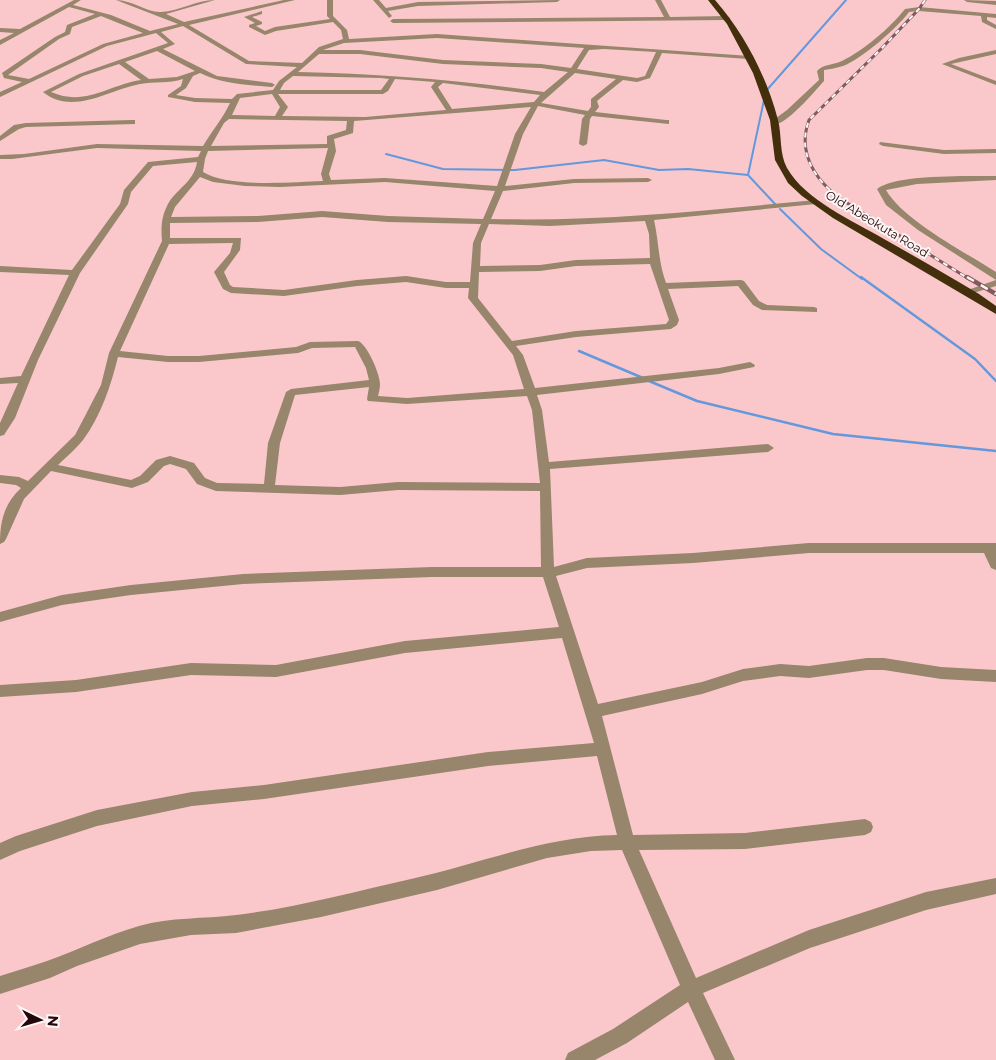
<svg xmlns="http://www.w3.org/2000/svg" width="996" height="1060" viewBox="0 0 996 1060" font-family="Montserrat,sans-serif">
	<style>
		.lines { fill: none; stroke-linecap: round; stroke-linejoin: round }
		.stream-far1 { stroke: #6398dd; stroke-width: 2 }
		.stream { stroke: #6398dd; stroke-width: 2.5 }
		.minor { fill: #97856c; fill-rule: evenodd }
		.highway { fill: #442f0d; fill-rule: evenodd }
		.rail-far1-casing { stroke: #815b5e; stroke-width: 3 }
		.rail-casing { stroke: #815b5e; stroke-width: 4.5 }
		.rail-far1 { stroke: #fef5f5; stroke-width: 2; stroke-dasharray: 5; stroke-linecap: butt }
		.rail { stroke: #fef5f5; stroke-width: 2.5; stroke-dasharray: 8; stroke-linecap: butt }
		.labels { text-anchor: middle; stroke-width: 4; stroke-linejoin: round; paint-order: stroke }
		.far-street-label { font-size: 12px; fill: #23070a; stroke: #fef5f5 }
	</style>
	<rect width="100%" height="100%" fill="#fac8ca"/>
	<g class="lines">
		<path class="stream-far1" d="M766,91l80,-91
			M764,100l-16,75 27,29
			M386,154l57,15 72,1 89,-10 55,10 29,-1 60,6
			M780,209l41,40 41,30"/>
		<path class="stream" d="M861,277l114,82 21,22
			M579,351l64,27
			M649,381l48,20 136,33 163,17"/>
		<path class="minor" d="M74,0h7l-8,5 38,10 39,16 28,-7 -62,-24c16,0 32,13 45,12 19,-1 35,-12 54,-12l-49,14 18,8 100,-22h11l-106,25 60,36 53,2 17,-16 24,-8 -2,-9 -8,-8 -57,9 -11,4 -16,-8v-2l6,-2 -11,-6 18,-6v3l-10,3 10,5v2l-6,2 9,5 10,-4 55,-8 -3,-3v-16h6v16l14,14 2,9 88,-5 313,22 1,1 -3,2 -86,-6 -12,25 -13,4 -14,-2 -26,21 2,6 -4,5 71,8h3v4l-77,-8 -2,3 -3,25 -4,2 -4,-2 3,-25 3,-4 -47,-9 -15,28 -18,52 69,-7 74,-1 4,2 -4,2 -74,1 -71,8 -12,28c109,3 217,-9 325,-19l4,2 -4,2 -162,16c5,22 4,41 12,63l75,-3 3,1 15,20 8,4 47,2 3,1v4l-55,-2 -9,-5 -15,-19 -70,3 11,31 -2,5 -6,4 -95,8 -60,9 7,9 12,33 184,-20 31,-6 5,3 -1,2 -35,7 -182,21 5,15 7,52 219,-18 6,4 -6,4 -218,17 4,98 33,-9 106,-5 116,-10h187v27l-5,-2 -7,-15h-175l-116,10 -106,5 -31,8 42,128 104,-22 41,-13 37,-5 29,2 58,-8h17l57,9 55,3v12l-55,-3 -57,-9h-17l-58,8 -29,-2 -37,5 -41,13 -100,22 31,119 112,-2 120,-14 6,3 2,5 -2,5 -6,3 -120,14 -106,1 57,128 113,-48 117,-38 70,-14v16l-70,16 -116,38 -107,45 32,67h-20l-27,-58 -61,41 -32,17h-30l3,-7 45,-24 67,-44 -58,-135 -31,1 -44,7 -110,32 -116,27 -85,16 -45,2 -51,9 -63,22 -27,12 -50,16v-18c16,-5 32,-10 47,-15 31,-11 60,-26 92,-35 32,-9 65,-7 97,-11 59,-7 117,-23 175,-36 69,-15 134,-43 206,-44l-20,-79 -109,10 -224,33 -72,7 -95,20 -77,25 -20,9v-17l16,-7 81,-26 95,-18 72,-7 224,-33 106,-9 -32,-105 -157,15 -129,24 -85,-2 -115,17 -76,5v-12l76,-5 115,-17 85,2 129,-24 154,-14 -16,-50h-111l-189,7 -112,11 -69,10 -62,17v-10l62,-17 69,-10 112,-11 189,-7h109l-1,-76 -142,-1 -58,5 -124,-4 -19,-7 -11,-15 -16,-5 -6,2 -16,16 -16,6 -81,-17 -27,28 -18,40 -2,3 -4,2c0,-23 4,-40 21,-56l-5,-3 -16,-2v-8l19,2 9,4 47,-46 9,-17 17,-33 8,-32 53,-112c-1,-12 -1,-23 5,-35 8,-17 27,-23 30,-44l-44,4 -22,26 -3,12 -48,69 -42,87 -23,58 -11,17 -4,1v-13l18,-40 -18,1v-6l21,-2 48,-101 -69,-3v-6l72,4 48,-66 4,-14 24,-28 50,-5 3,-6 -104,-3 -85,11h-12v-4l24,-1 73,-10 106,2c9,-15 20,-28 27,-43l-35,-1 -27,-5v-2l13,-9 2,-7c-14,5 -29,2 -43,5 -32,6 -67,32 -97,8l36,-18 89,-31 -12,-10 -49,13 -107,51v-5l22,-10 -18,-4 -2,-5 53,-36 10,-5 2,-7 28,-11 -26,-7 -69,38v-5l14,-7 -14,-1v-4l20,1zM101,16l42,17 -40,11 -74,35 -21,-4 51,-36 11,-5 2,-7zM183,26l63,38 51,3 -18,14 -6,9 -36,4 -5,5 -37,-1 -19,-3 10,-7 7,-12 7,-3c23,11 47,12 72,14l3,-2 -3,-2 -55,-7 -54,-27 12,-5 -14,-12zM437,38l147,10 -13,20 -30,-4 -98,-4 -83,-10h-37l21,-7zM604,49l52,3 -11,24 -8,2 -60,-9 12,-19zM157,51l38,20 -18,6 -28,2 -24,-17zM319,54h41l83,10 98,4 27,4 -24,20c-83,-12 -163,-18 -246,-20zM119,64l22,16c-33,5 -56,27 -90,12l32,-16zM575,73l41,6 -25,20v8l-3,4 -47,-8zM293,76l88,2 8,1 -8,11h-101l4,-7zM395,79l40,3 -4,5 15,23 -81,7 -83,-1 6,-9 -10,-13h105l5,-3zM443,83l97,12 -6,7 -82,7 -14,-22zM272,94l8,13 -5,9 -43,-1 8,-17zM531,107l-16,27 -18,52 -112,-8 -54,2 -2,-6 7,-23 -2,-12 19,-6 1,-12zM229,119l118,2 -1,9 -19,6v8l-116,2 13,-23zM328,148l-7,26 2,7c-31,1 -94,7 -120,-9l2,-13 3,-8zM200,177l13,5 32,4 35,1 105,-5 110,9 -12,28 -95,-3 -66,-5 -64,5 -87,1 4,-10zM322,217l66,5 93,2 -8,19 -3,39h-24l-40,-6 -49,4 -73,10 -51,-3 -3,-2 -6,-13 16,-22 1,-12h-71v-15l88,-1zM645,221l4,13 1,24 -74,2 -36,5 -60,1 1,-23 8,-19 61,2zM233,243l-3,10 -16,19 9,17 8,4 53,3 73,-10 49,-4 40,6h23l-1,10 45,57 11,34 -117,9 -29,-2c1,-4 2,-8 2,-12 0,-10 -13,-40 -22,-43l-48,1 -14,5 -97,9h-31l-48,-5 49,-107zM650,264l19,56 -3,4 -90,7 -64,10 -34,-43 1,-26 61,-1 36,-5zM355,347l11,21 3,12 -78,9 -5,3 -18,51 -4,41 -47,-1 -12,-5 -11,-15 -24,-7 -14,4 -16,16 -9,4 -73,-15c8,-8 18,-16 25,-25 18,-24 28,-55 35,-83l50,5h31l99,-9 14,-5zM369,387l-2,12 1,2 39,3 120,-8 5,14 8,73 -142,-1 -58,5 -65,-2 5,-42 15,-48z
			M373,0h6l7,8 32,-6 142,-2 -3,2 -139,4 -30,5 4,5 -3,2z
			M655,0h6l9,17 57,-1 3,2 -3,2 -334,3 -3,-2 3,-2 271,-2z
			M964,0l32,1v4l-29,-3z
			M919,7l77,7v4l-9,-1v3l9,5v4l-14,-7 -1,-6 -62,-5 -10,1c-12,16 -47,47 -66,54 -6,2 -13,3 -19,4v11c-10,11 -38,45 -52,44v-4l15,-11 32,-30 -2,-9c6,-7 17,-6 25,-10 22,-11 48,-33 63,-52z
			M996,50v4l-45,10 45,17v4l-54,-21 17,-6z
			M132,120h3v4l-109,3 -7,2 -19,12v-5l14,-11 12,-2z
			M880,142l64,8 52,-1v4l-52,1 -61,-8 -4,-2z
			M996,176v4l-79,4 -31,6c18,31 79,62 110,82v8l-78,-50 -32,-25 -9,-16c17,-15 94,-13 119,-13z
			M996,280v6l-29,9 -5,-3z"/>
		<path class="highway" d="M708,0h7c29,33 52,77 63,120 4,15 1,33 9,48 18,32 66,53 97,71 32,18 63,36 95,55l17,12v8l-163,-96 -31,-22 -14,-13 -13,-23 -5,-40 -17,-47 -26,-49z"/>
		<defs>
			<path id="rail-far1" d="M925,0l-6,9 -37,39 -73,72c-12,33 5,58 30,78l130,81"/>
			<path id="rail" d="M967,277l29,17"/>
		</defs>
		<use href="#rail-far1" class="rail-far1-casing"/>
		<use href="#rail" class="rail-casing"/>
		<use href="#rail-far1" class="rail-far1"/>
		<use href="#rail" class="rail"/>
	</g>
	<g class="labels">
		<g class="far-street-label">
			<text transform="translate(877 224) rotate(31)" y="4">Old Abeokuta Road</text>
		</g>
	</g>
	<g transform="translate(40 1020) rotate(95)" stroke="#fef5f5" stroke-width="4" paint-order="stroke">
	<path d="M0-4L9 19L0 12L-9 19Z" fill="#23070a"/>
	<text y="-8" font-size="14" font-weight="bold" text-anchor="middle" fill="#23070a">N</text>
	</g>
</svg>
